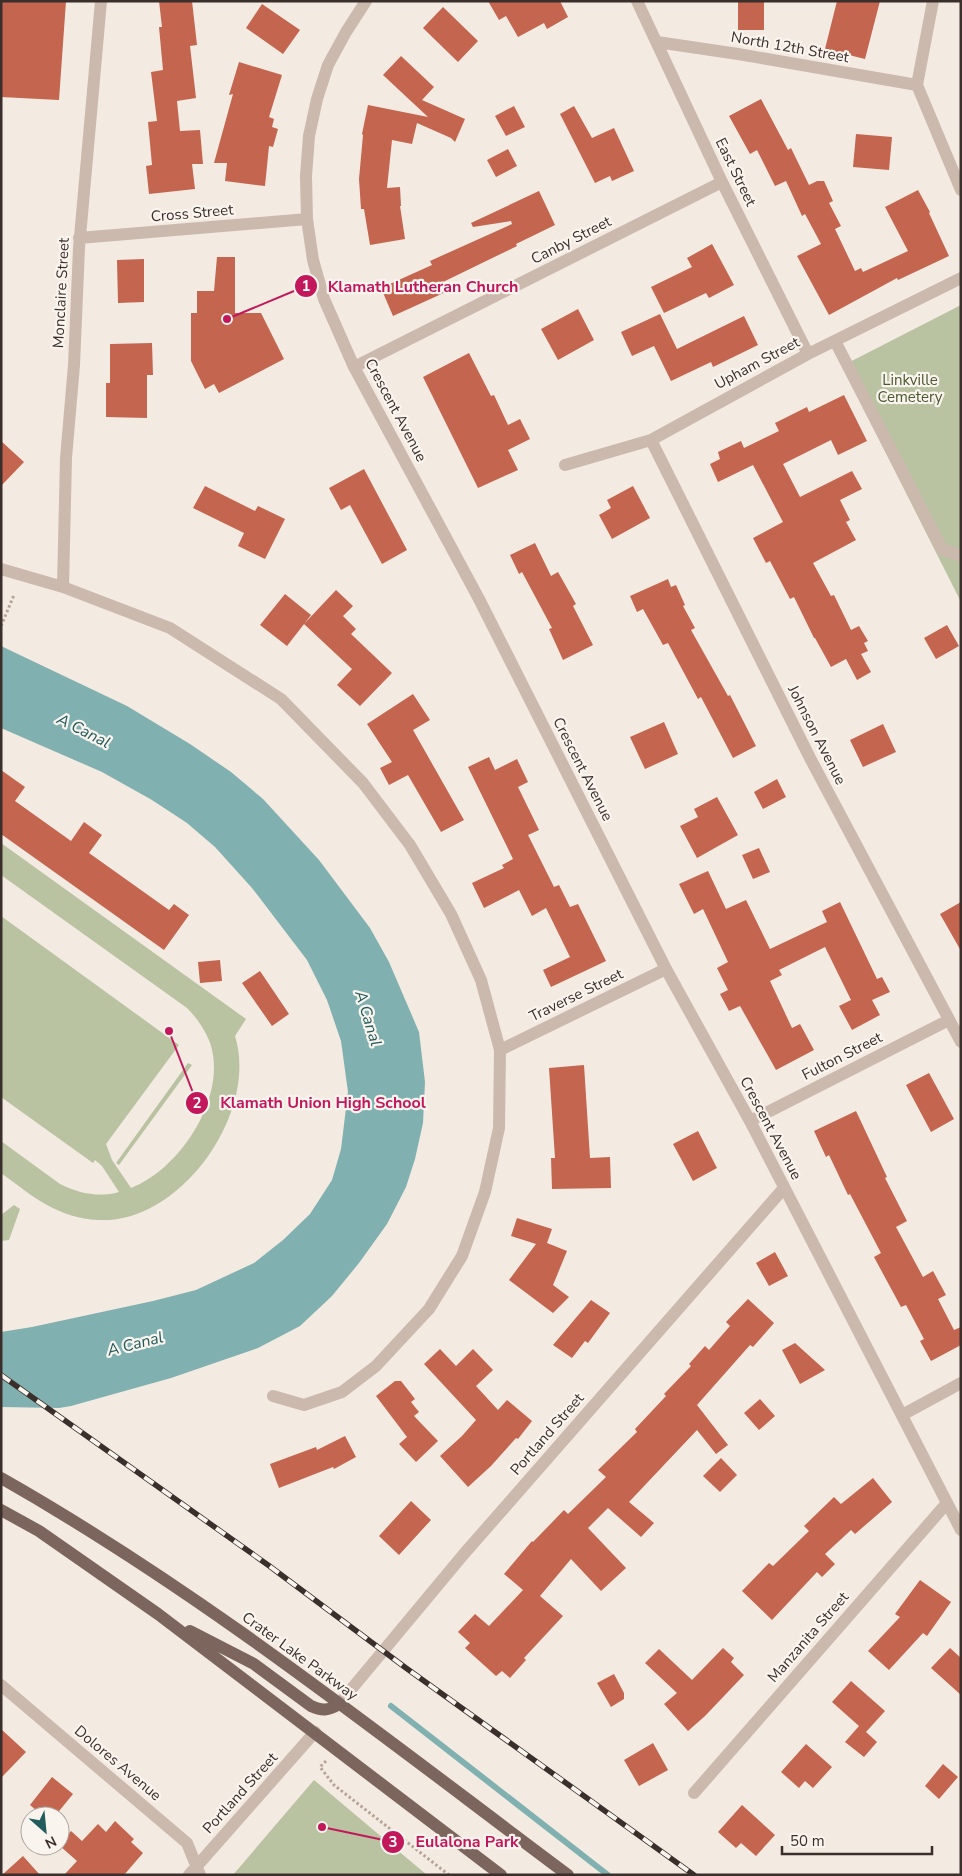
<svg xmlns="http://www.w3.org/2000/svg" width="962" height="1876" viewBox="0 0 962 1876" font-family="'Nunito Sans',sans-serif">
	<style>
		.green { fill: #b9c2a1 }
		.water { fill: #80b0af }
		.lines { fill: none; stroke-linecap: round; stroke-linejoin: round }
		.stream { stroke: #80b0af; stroke-width: 6 }
		.building { fill: #c3654f }
		.path { stroke: #b7a397; stroke-width: 3; stroke-dasharray: 2.5 2.5; stroke-linecap: butt }
		.minor { stroke: #ccb9ad; stroke-width: 12 }
		.major { stroke: #7b655d; stroke-width: 12 }
		.rail-casing { stroke: #3a2f2b; stroke-width: 5.5 }
		.rail { stroke: #faf4ee; stroke-width: 4; stroke-dasharray: 11; stroke-linecap: butt }
		.labels { text-anchor: middle; stroke-width: 4.5; stroke-linejoin: round; paint-order: stroke }
		.street-label { font-size: 15px; fill: #3a2f2b; stroke: #faf4ee }
		.park-label { font-size: 15px; fill: #4b582f; stroke: #faf4ee }
		.water-label { font-size: 16px; font-style: italic; fill: #215b5b; stroke: #faf4ee }
		.leader { fill: none; stroke: #c2185b; stroke-width: 2 }
		.callout-dot { fill: #c2185b; stroke: #faf4ee; stroke-width: 2 }
		.mark-label { font-size: 15px; text-anchor: middle; font-weight: bold; fill: #fff }
		.callout-label { font-size: 16px; text-anchor: middle; font-weight: bold; fill: #c2185b; stroke: #faf4ee; stroke-width: 4.5; stroke-linejoin: round; paint-order: stroke }
	</style>
	<rect width="100%" height="100%" fill="#f3eae1"/>
	<path class="green" d="M961,305v297l-119,-236z
		M1,843l245,176 -11,17c24,76 -54,188 -136,184 -42,-2 -65,-23 -98,-47v-32l59,43c17,9 40,14 59,8l-17,-26 -7,-6 -2,3 -92,-66v-181l178,129 -73,99 6,16 19,28c47,-18 90,-83 82,-133 -2,-17 -14,-35 -26,-47l-186,-133z
		M188,1063l4,2 -73,100 -3,-2z
		M14,1205l6,4 -11,31 -8,1v-26z
		M314,1780l113,95h-194z"/>
	<path class="water" d="M1,646l126,60 63,38 41,28 32,27 56,61 51,68 19,34 30,70 6,50 -2,41 -8,36 -9,28 -19,37 -28,39 -27,33 -32,30 -42,22 -87,30 -100,28 -12,2 -58,-1v-75l31,-5 121,-26 43,-11 58,-27 29,-23 27,-26 22,-34 9,-31 7,-57 -7,-51 -14,-41 -20,-40 -55,-72 -37,-41 -28,-24 -35,-23 -50,-28 -101,-44z"/>
	<g class="lines">
		<path class="stream" d="M391,1706l217,169"/>
	</g>
	<path class="building" d="M1,1h65l-7,99 -58,-3z
		M159,1h33l5,44 -7,1 6,52 -19,3 3,30 20,-1 3,34h-11l3,25 -46,5 -3,-28 6,-1 -4,-43 9,-1 -6,-49 12,-2 -4,-43h3z
		M488,1h72l8,16 -21,12 -3,-6 -26,14 -12,-21 -7,4z
		M738,1h26v29h-26z
		M837,1h43l-15,58 -40,-10z
		M262,4l38,26 -17,24 -37,-26z
		M443,7l35,34 -20,21 -35,-34z
		M401,56l33,31 -12,13 43,19 -10,23 -4,-4 -34,-15 -5,21 -20,-4 -5,48 13,-1 1,19h-1l5,33 -35,6 -6,-36h-3l-2,-30 4,-44 -1,-1 6,-29 60,12 -45,-42z
		M239,62l43,13 -13,42 5,2 -2,8 6,2 -5,18 -4,-1 -4,40 -40,-5 2,-18h-13l19,-69 -4,1z
		M761,99l27,51 3,-2 18,37 8,-4h7l9,20 -4,2 12,23 -6,3 20,42 6,-3 2,4 45,-21 -23,-44 33,-17 12,22 -1,1 20,43 -51,24 -1,-2 -68,37 -32,-59 24,-12 -16,-30 -3,2 -16,-35 -11,5 -18,-36 -7,4 -21,-38z
		M514,106l11,21 -19,9 -11,-20z
		M574,106l18,32 22,-10 20,43 -22,10 -2,-5 -15,7 -35,-69z
		M856,134l36,3 -3,33 -36,-3z
		M508,149l9,17 -21,11 -9,-17z
		M539,191l16,34 -39,19 1,2 -74,36 5,9 -55,25 -12,-28 51,-23 -2,-4 82,-37 -1,-3 -38,6 -2,-4z
		M712,244l22,41 -25,13 -3,-5 -42,20 -13,-26 41,-20 -5,-9z
		M217,257h18v56h26l23,46 -65,34 -5,-9 -9,5 -14,-28v-48h6v-22h17z
		M144,259v43l-26,1 -1,-43z
		M578,309l16,31 -36,20 -17,-31z
		M660,314l17,35 67,-33 14,29 -45,22 -2,-5 -40,19 -17,-35 -22,10 -11,-24z
		M152,343l1,32h-6v43l-41,-1v-34h4v-39z
		M469,353l22,43 3,-1 14,30 12,-6 10,20 -22,11 10,20 -40,18 -55,-111z
		M844,395l23,46 -29,14 -7,-15 -48,24 17,33 52,-26 10,18 -22,11 10,20 -4,2 10,18 -43,23 18,33 3,-1 17,35 8,-4 9,15 -4,2 4,8 -7,3 10,18 -14,8 -11,-21 -15,8 -16,-29h-1l-20,-41 -4,2 -20,-38 -4,2 -13,-25 30,-16 -30,-57 -35,17 -8,-18 10,-5 -2,-7 23,-11 3,7 35,-17 -4,-8 32,-16 2,5z
		M1,441l23,21 -23,24z
		M364,469l43,81 -25,14 -32,-59 -9,5 -12,-22z
		M205,486l50,25 3,-5 27,13 -20,40 -27,-13 6,-13 -51,-25z
		M633,486l17,32 -38,21 -13,-24 12,-7 -4,-8z
		M535,543l16,33 7,-4 18,32 -3,2 20,39 -30,15 -14,-31 3,-1 -30,-56 -3,2 -9,-19z
		M668,579l3,8 5,-2 9,20 -2,1 12,22 -4,2 37,66 2,-1 26,51 -23,12 -32,-61 -3,2 -30,-56 -5,2 -20,-36 -6,3 -7,-16z
		M336,590l17,16 -10,10 13,13 -5,5 41,39 -32,33 -23,-21 15,-16 -48,-45z
		M285,594l26,21 -24,31 -27,-21z
		M947,625l12,21 -23,13 -12,-21z
		M413,694l17,26 -17,10 51,90 -23,12 -33,-57 -19,10 -9,-17 12,-6 -25,-38z
		M664,722l14,32 -33,15 -15,-32z
		M883,724l13,28 -33,15 -13,-27z
		M489,757l6,13 22,-11 11,23 -10,5 21,43 -11,5 26,52 5,-2 11,22 8,-3 28,57 -55,26 -8,-17 27,-13 -24,-49 -14,8 -13,-26 -35,18 -12,-25 32,-15 -2,-3 11,-6 -45,-92z
		M1,770l24,17 -10,14 56,40 13,-19 18,13 -13,18 80,57 5,-6 15,11 -25,35 -163,-116z
		M777,779l9,18 -23,12 -9,-17z
		M717,797l21,38 -41,23 -17,-32 18,-9 -4,-8z
		M759,848l11,24 -17,7 -11,-24z
		M708,871l18,38 20,-9 24,49 57,-27 -5,-11 18,-9 37,77 5,-2 8,15 -18,8 8,15 -28,15 -13,-24 12,-6 -26,-53 -46,23 3,5 -12,6 22,47 8,-4 14,26 -38,20 -36,-64 -11,5 -9,-17 8,-4 -11,-22 11,-6 -25,-53 -9,5 -15,-30z
		M961,902v49l-21,-37z
		M220,960l2,21 -22,2 -2,-21z
		M260,971l29,43 -17,12 -30,-43z
		M584,1065l6,93 20,-1 1,31 -59,1 -1,-31h4l-6,-90z
		M929,1073l25,46 -23,13 -25,-47z
		M856,1111l31,66 -2,1 22,43 -11,6 27,50 10,-6 13,24 -8,4 16,31 7,-3v18l-30,16 -11,-20 4,-2 -18,-34 -5,2 -27,-50 7,-4 -31,-59 -2,1 -19,-40 -3,2 -12,-26z
		M698,1131l19,37 -24,13 -20,-37z
		M517,1218l35,11 -5,14 20,8 -14,34 16,12 -16,16 -44,-33 27,-36 -25,-8z
		M775,1252l13,24 -19,10 -13,-23z
		M748,1299l26,24 -21,24 -3,-2 -53,60 31,40 -12,9 -19,-24 -68,72 25,21 -13,14 -33,-29 -20,20 38,40 -25,23 -30,-32 -31,37 23,20 -39,42 2,2 -16,18 -8,-7 -6,5 -31,-28 5,-5 -12,-11 17,-18 14,12 34,-36 -19,-16 28,-33 1,1 31,-32 4,4 38,-37 -8,-7 39,-38 -2,-3 31,-33 -2,-2 27,-28 -2,-2 16,-18 4,4 21,-24 -4,-4z
		M591,1300l19,13 -22,30 -3,-2 -13,17 -19,-13z
		M795,1343l30,27 -25,14 -18,-34z
		M440,1349l16,17 17,-17 20,21 -17,16 22,24 9,-10 25,21 -14,18 -2,-1 -25,28 -23,21 -28,-31 22,-20 14,-16 -52,-56z
		M395,1381h6l14,18 -4,3 8,10 -5,4 24,25 -22,21 -17,-18 8,-7 -31,-41z
		M760,1399l15,17 -16,14 -15,-17z
		M345,1436l11,21 -22,12 -1,-2 -54,21 -9,-24 46,-17 1,3z
		M721,1458l16,17 -17,17 -17,-16z
		M873,1478l19,24 -37,32 -4,-4 -26,24 10,10 -13,13 -5,-5 -45,48 -30,-29 27,-28 4,3 36,-35 -5,-5 30,-29 7,7z
		M411,1501l20,19 -32,35 -20,-19z
		M920,1580l31,22 -24,34 -4,-3 -34,37 -21,-19 32,-34 -5,-3z
		M723,1648l11,10 -3,4 13,13 -39,41 -17,15 -24,-27 13,-11 -32,-30 14,-14 33,31z
		M950,1648l11,10v37l-30,-27z
		M614,1674l10,19v6l-13,8 -14,-24z
		M851,1681l34,30 -19,21 11,10 -13,15 -19,-15 14,-16 -27,-24z
		M1,1729l25,23 -25,26z
		M653,1743l15,27 -29,16 -15,-26z
		M806,1744l26,23 -19,21 -8,-7 -6,7 -18,-16z
		M943,1764l15,13 -19,22 -14,-13z
		M52,1777l21,17 -18,22h-12l-13,-11z
		M742,1805l33,30 -19,21 -15,-13 -5,5 -18,-16z
		M115,1821l19,18 -3,3 12,11 -19,22h-60l13,-14 -17,-15v-3l11,-12 11,10 16,-17 8,8z
		M23,1856l17,19h-38z"/>
	<g class="lines">
		<path class="path" d="M1,626l13,-31
			M326,1761l-6,6 14,18 115,90"/>
		<path class="minor" d="M366,1l-20,31 -18,33 -11,34 -8,37 -3,40 1,43 6,41 11,39 30,68 125,232 187,370 84,152 211,409
			M637,1l85,181 86,172
			M933,1l-16,84 44,105
			M657,42l81,12 179,31
			M79,238l228,-19
			M835,341l107,208 19,7
			M354,367l368,-185
			M651,440l159,318 151,284
			M565,465l86,-25 157,-86 153,-76
			M1,569l62,18 107,41 111,71 82,84 47,62 41,69 30,66 19,70 -1,78 -14,64 -23,64 -33,53 -53,57 -34,26 -38,13 -31,-9
			M63,587l3,-129 8,-93 5,-117 22,-247
			M500,1050l166,-81
			M750,1121l199,-101
			M902,1415l59,-32
			M1,1685l186,158 13,32
			M339,1704l124,-149 321,-367
			M694,1793l253,-290
			M189,1875l126,-143"/>
		<path class="major" d="M1,1478c201,114 382,259 567,397
			M1,1510l38,21 119,83 343,261
			M190,1631l64,33 57,42c11,5 17,5 28,-2"/>
		<defs>
			<path id="rail" d="M1,1375l267,190 138,103 288,207"/>
		</defs>
		<use href="#rail" class="rail-casing"/>
		<use href="#rail" class="rail"/>
	</g>
	<g class="labels">
		<g class="street-label">
			<text transform="translate(790 47) rotate(10)" y="5">North 12th Street</text>
			<text transform="translate(736 172) rotate(64)" y="5">East Street</text>
			<text transform="translate(192 213) rotate(-5)" y="5">Cross Street</text>
			<text transform="translate(571 240) rotate(-27)" y="5">Canby Street</text>
			<text transform="translate(61 293) rotate(-87)" y="5">Monclaire Street</text>
			<text transform="translate(757 363) rotate(-28)" y="5">Upham Street</text>
			<text transform="translate(396 410) rotate(62)" y="5">Crescent Avenue</text>
			<text transform="translate(817 735) rotate(63)" y="5">Johnson Avenue</text>
			<text transform="translate(583 769) rotate(63)" y="5">Crescent Avenue</text>
			<text transform="translate(576 995) rotate(-26)" y="5">Traverse Street</text>
			<text transform="translate(842 1056) rotate(-27)" y="5">Fulton Street</text>
			<text transform="translate(771 1128) rotate(62)" y="5">Crescent Avenue</text>
			<text transform="translate(547 1434) rotate(-49)" y="5">Portland Street</text>
			<text transform="translate(808 1637) rotate(-49)" y="5">Manzanita Street</text>
			<text transform="translate(300 1656) rotate(36)" y="5">Crater Lake Parkway</text>
			<text transform="translate(118 1763) rotate(40)" y="5">Dolores Avenue</text>
			<text transform="translate(240 1793) rotate(-48)" y="5">Portland Street</text>
		</g>
		<g class="park-label">
			<text x="910" y="385">Linkville<tspan x="910" dy="17">Cemetery</tspan></text>
		</g>
		<g class="water-label">
			<text transform="translate(84 730) rotate(27)" y="6">A Canal</text>
			<text transform="translate(369 1018) rotate(73)" y="6">A Canal</text>
			<text transform="translate(135 1343) rotate(-14)" y="6">A Canal</text>
		</g>
	</g>
	<path class="leader" d="M227 319L306 286M169 1031L197 1103M322 1827L393 1842"/>
	<g class="callout-dot">
		<circle cx="227" cy="319" r="5"/>
		<circle cx="169" cy="1031" r="5"/>
		<circle cx="322" cy="1827" r="5"/>
		<circle cx="306" cy="286" r="12"/>
		<circle cx="197" cy="1103" r="12"/>
		<circle cx="393" cy="1842" r="12"/>
	</g>
	<g class="mark-label">
		<text x="306" y="291">1</text>
		<text x="197" y="1108">2</text>
		<text x="393" y="1847">3</text>
	</g>
	<g class="callout-label">
		<text x="423" y="292">Klamath Lutheran Church</text>
		<text x="323" y="1108">Klamath Union High School</text>
		<text x="467" y="1847">Eulalona Park</text>
	</g>
	<rect width="962" height="1876" fill="none" stroke="#3a2f2b" stroke-width="5"/>
	<g transform="translate(45 1831) rotate(153)"><circle r="24" fill="#faf4ee" stroke="#ada5a0"/>
	<path d="M0-4L9 19L0 12L-9 19Z" fill="#215b5b"/>
	<text y="-8" font-size="14" font-weight="bold" text-anchor="middle" fill="#3a2f2b">N</text>
	</g>
	<path d="M782 1846v8h150v-8" fill="none" stroke="#3a2f2b" stroke-width="2.5"/>
	<text x="790" y="1846" font-size="15" fill="#3a2f2b" stroke="#faf4ee" stroke-width="4" paint-order="stroke">50 m</text>
</svg>
